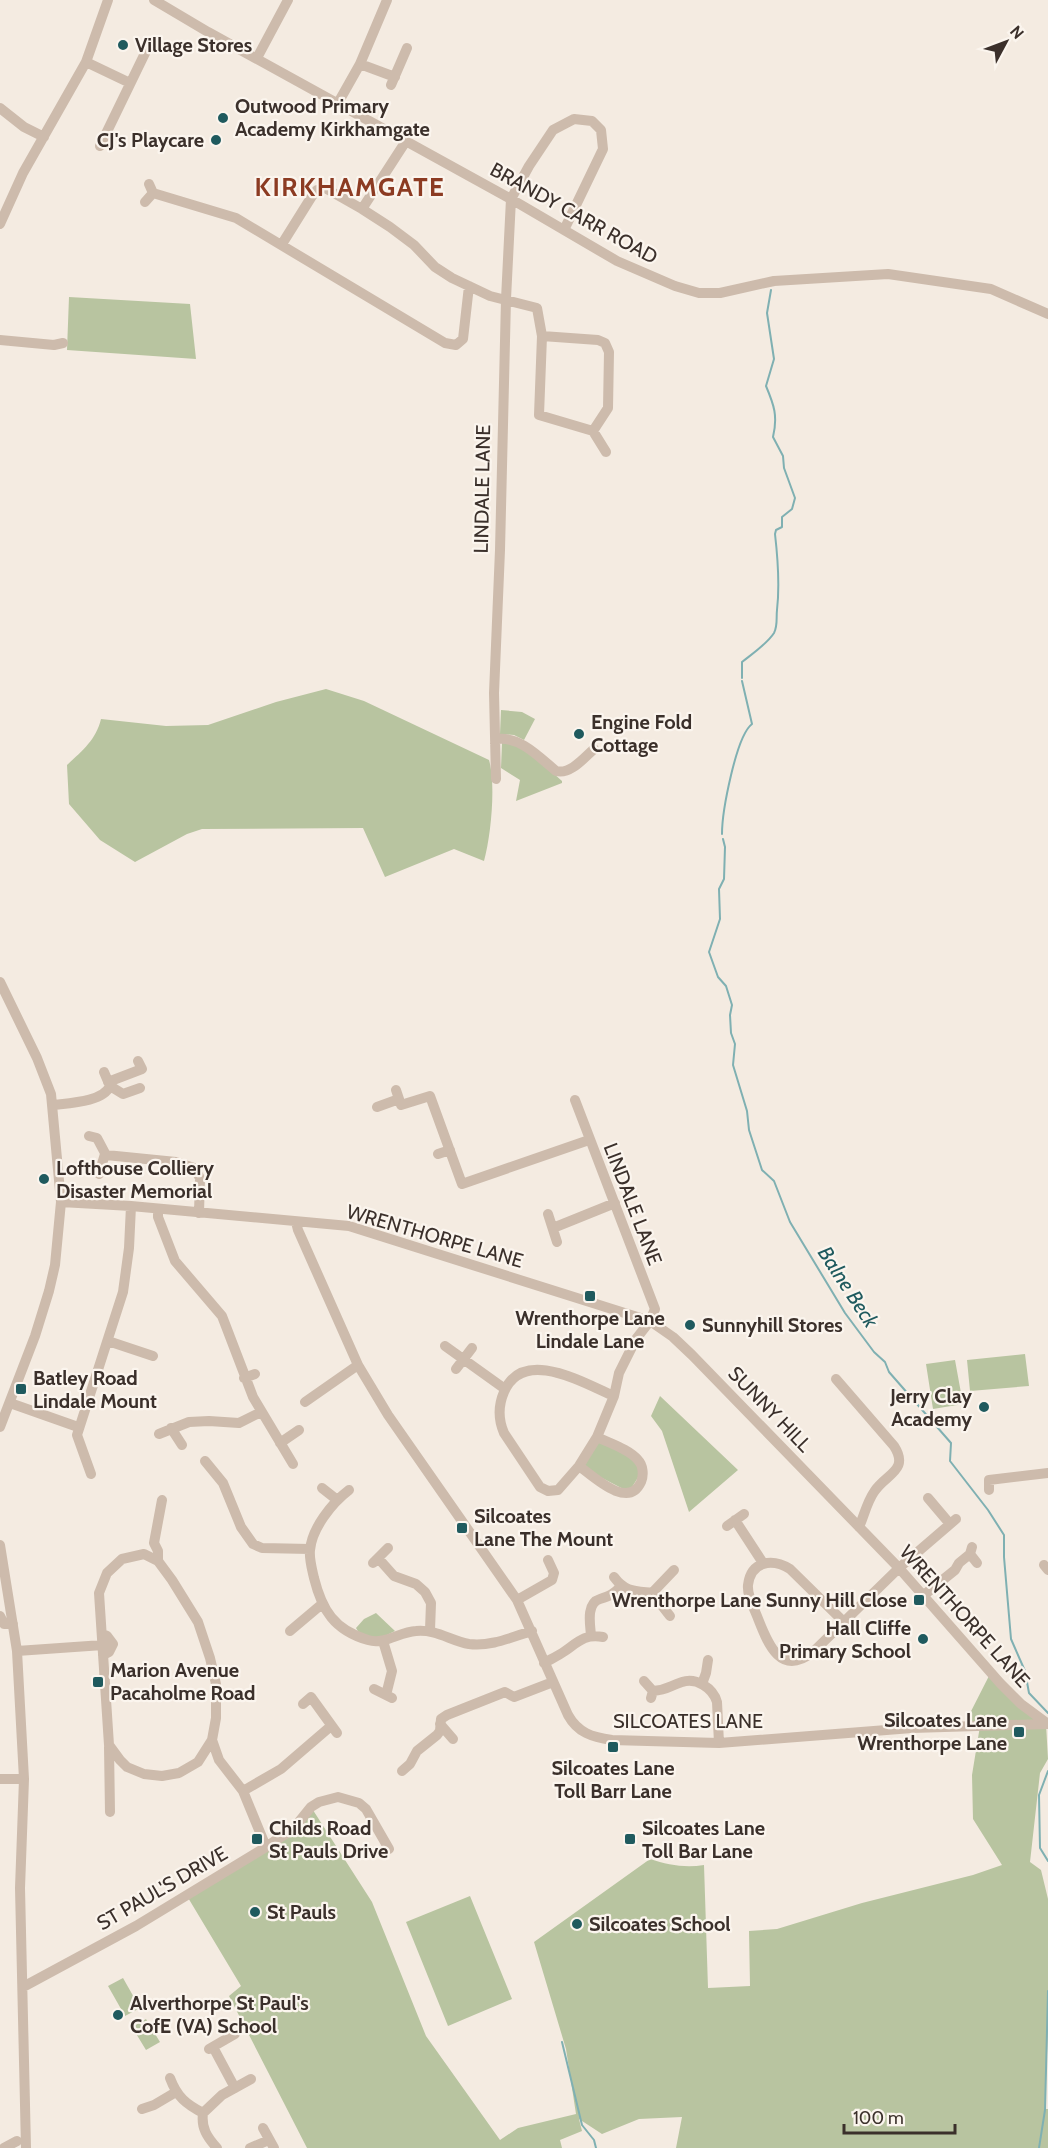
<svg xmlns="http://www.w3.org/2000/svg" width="1048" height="2148" viewBox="0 0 1048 2148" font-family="Cabin,sans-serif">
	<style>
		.green { fill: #b8c4a0 }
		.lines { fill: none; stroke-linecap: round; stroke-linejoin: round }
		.stream { stroke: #7fb0b2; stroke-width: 2 }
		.minor { stroke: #cdbbac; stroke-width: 10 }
		.poi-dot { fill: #1f5a5e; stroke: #fbf5ee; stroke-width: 2 }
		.labels { text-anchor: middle; stroke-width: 4.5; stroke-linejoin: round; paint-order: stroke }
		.poi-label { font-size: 20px; font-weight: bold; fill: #3b302b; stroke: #fbf5ee; text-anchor: start }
		.street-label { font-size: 20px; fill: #3b302b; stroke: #fbf5ee }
		.water-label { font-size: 21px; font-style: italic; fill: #1f5a5e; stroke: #fbf5ee }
		.district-label { font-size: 26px; font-weight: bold; letter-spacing: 1.5px; fill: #8c3b22; stroke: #fbf5ee }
	</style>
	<rect width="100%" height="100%" fill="#f4ebe1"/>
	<path class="green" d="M69,297l121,7 6,55 -129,-9z
		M326,689l38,12 125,59c7,24 2,76 -5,101l-30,-12 -69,28 -22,-49 -161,1 -15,5 -52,28 -35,-22 -31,-36 -2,-39c15,-14 29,-25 34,-46l65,7 42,-1 68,-23z
		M501,710l21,2 13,7 -11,21 -10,-5 -14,-1z
		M502,743c25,0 42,22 60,38v2l-46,18 4,-21 -19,-12z
		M1025,1354l4,32 -59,5 -3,-31z
		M955,1360l8,44 -30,5 -7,-45z
		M660,1396l78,74 -49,42 -27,-81 -11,-15z
		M597,1437l39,20 6,14 -13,21 -50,-26z
		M376,1613l19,18 -16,8 -20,-6 -3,-5 8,-9z
		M991,1672l55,52 2,35 -8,14 -10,89 11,8 7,29v128l-3,82h3v39h-372l6,-31 -43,2 -37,15 -23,-15 3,12 -22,9 2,8h-255l-78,-152 12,-10 -54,-90 79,-49 45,-40 61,95 54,134 74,104 18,-12 58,-14 -10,-65 -32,-107 116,-83c18,6 35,9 54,6l4,123 42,-2 -1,-55 28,-2 85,-26 111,-28 29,-10 -29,-46 -1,-44 8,-49 -16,-1z
		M470,1896l42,103 -64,27 -42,-104z
		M123,1978l17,30 -15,8 -17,-30z
		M146,2019l14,23 -14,8 -14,-23z"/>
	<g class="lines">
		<path class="stream" d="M742,678v-16c10,-8 25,-18 32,-29 4,-8 2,-15 3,-23 3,-26 1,-50 -2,-76l1,-4 6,-3v-10l10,-8 3,-11 -11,-30 -1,-12 -10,-19c5,-21 1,-32 -7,-51l8,-27 -7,-46 4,-23
			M722,834c0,-22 14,-98 30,-110l-10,-43
			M723,839l2,8 -1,32 -5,10 1,30 -11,33 9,25 8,9 6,19 -2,10 1,18 4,11 -2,21 14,46 2,19 13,40 12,11 16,41 55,91 29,39 11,10 4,10 62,71 -1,18 38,49 16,25v22l7,82 14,32 4,22 19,20
			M1048,1771l-9,24 1,53 8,13
			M562,2042l20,83 12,15 2,8
			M1039,2148l6,-38 3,-119"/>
		<path class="minor" d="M154,0l54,32 303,167 106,62 58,25 24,7h21l54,-12 114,-7 103,15 57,25
			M257,58l31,-58
			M86,62l44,21
			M360,64l35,13
			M391,85l16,-37
			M338,103l22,-39 27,-64
			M0,108l24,19 20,10
			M100,146l48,-99
			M153,193l83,25 209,125 11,2 7,-6 6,-53
			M145,202l8,-9 -4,-9
			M362,209l44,-68
			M0,224l23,-51 63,-111 22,-62
			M282,244l30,-48 5,-6 8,-2 37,21 28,18 24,18 21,22 17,11 38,18 47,12 5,28 -3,79 54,16 15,-23 1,-56 -4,-9 -7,-3 -56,-4
			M0,340l54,5 9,-2
			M593,431l13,21
			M495,743l3,-4c23,-2 41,18 58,32 14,4 28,-13 38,-22
			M496,779l-2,-86 6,-143 6,-251 5,-100 18,-33 24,-36 21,-11 18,2 9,9 2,19 -39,81
			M0,982l37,76 14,36 10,108 -6,63 -6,26 -14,45 -35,91
			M108,1082l34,-13 -4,-8
			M110,1086l13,8 17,-6
			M396,1090l5,15 29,-9 32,88 127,-44
			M575,1100l80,209 -5,12 -14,18 -17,34 -5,23 -17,41 -18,29 -21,24 -10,1 -8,-4 -36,-54c-6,-14 -6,-27 0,-41 19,-46 81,-8 110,4
			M53,1105c16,-2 50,-3 57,-19l-6,-14
			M377,1107l22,-8
			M89,1136l8,2 9,17 70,7 18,6 6,10 -1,35
			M438,1154l12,-4
			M99,1174l6,-20
			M61,1202l70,4 218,20 301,95 23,16 19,18 207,213 101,115 21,21 27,20
			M158,1209v8l17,44 47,55 31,81 40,67
			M548,1214l9,28
			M296,1222l2,8 60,135 30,50 129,185 51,115c10,18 24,22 44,25l107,3 193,-15 134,-4
			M553,1228l62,-25
			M108,1341l45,15
			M445,1346l60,43
			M456,1369l16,-21
			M244,1378l11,-4
			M836,1379l58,67c16,25 -9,28 -20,46 -7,10 -10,24 -15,35
			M305,1402l53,-37
			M10,1403l68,24
			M171,1428l11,17
			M159,1434l30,-12 20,-1 30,2 22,-11
			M280,1443l19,-13
			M205,1461l18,22 18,44 12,17 9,4 48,1
			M579,1466c15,11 49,44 62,16 3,-7 2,-17 -3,-22 -9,-11 -29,-17 -41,-23
			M91,1474l-14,-39 46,-143 6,-44 2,-42
			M322,1488l14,11
			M349,1490c-17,13 -37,38 -39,60 -1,9 2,19 4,28 8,32 20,52 54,62 17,5 31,-8 48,-9 20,-2 35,10 53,13 21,3 43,-7 63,-13
			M989,1490v-10l59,-7
			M928,1498l22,26
			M735,1520l28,43
			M727,1526l17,-12
			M0,1545l17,106 7,128 -4,109 6,260
			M972,1547l-2,7 7,9
			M378,1558l16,18 22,8 9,8 6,11 -1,27
			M158,1561l-14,-7 -22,5 -15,14 -8,20 10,152 11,15 7,7 17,7 18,2 17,-3 19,-11 14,-22
			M373,1563l15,-15
			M1044,1565l4,5
			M614,1577c11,15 21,14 38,16l22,-23
			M652,1593l18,23
			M924,1595l31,-25 4,-7 11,-9
			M517,1600l35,-20 2,-7 -6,-13
			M0,1616l4,8h9
			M844,1622l-54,-53c-18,-11 -39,-8 -42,16 -1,10 5,21 9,31 10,25 22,62 56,36l86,-84 57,-49
			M290,1631l32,-27
			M102,1634l5,2 6,8 -4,8 -6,3
			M591,1635c-1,-11 -5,-32 9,-36 10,-3 14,-5 21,-13
			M383,1641l9,30 -6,24
			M17,1651l86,-6
			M544,1663c7,-4 14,-7 21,-12 14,-10 20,-17 38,-14
			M644,1681l9,10 -2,7
			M702,1684l4,-11 2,-13
			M374,1689l18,9
			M653,1691c15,-1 16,-5 29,-9 14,-5 31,6 35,20l2,41
			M303,1704l8,-7 26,36
			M440,1724l13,15
			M109,1747l1,65
			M402,1771l8,-7 7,-13 20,-16 3,-4 1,-12 6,-4 58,-23 9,5 39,-15
			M0,1779h24
			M243,1791l38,-22 50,-43
			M266,1847l28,-19 17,-21 8,-5 19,-5 21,6 7,6 23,40
			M23,1987l113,-61 130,-79 -23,-56 -24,-31 -7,-20 4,-22v-34l-6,-26 -12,-36 -26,-42 -14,-19v-10l-4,-8 8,-43
			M213,2047l22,41
			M209,2049l26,-15
			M170,2078c7,19 16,26 33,35 -2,15 4,24 14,35
			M142,2109l12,-4 22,-13
			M203,2113l19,-18 29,-16
			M263,2128l11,20
			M4,2148l13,-7
			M250,2148l19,-8"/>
	</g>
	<g class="poi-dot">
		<circle cx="123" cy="45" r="6"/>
		<circle cx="223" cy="118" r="6"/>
		<circle cx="216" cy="140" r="6"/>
		<circle cx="579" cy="734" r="6"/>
		<circle cx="44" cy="1179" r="6"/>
		<rect x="584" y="1290" width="12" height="12" rx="3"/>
		<circle cx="690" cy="1325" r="6"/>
		<rect x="15" y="1383" width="12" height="12" rx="3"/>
		<circle cx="984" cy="1407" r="6"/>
		<rect x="456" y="1522" width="12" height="12" rx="3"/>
		<rect x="913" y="1594" width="12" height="12" rx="3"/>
		<circle cx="923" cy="1639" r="6"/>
		<rect x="92" y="1676" width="12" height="12" rx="3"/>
		<rect x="1013" y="1726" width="12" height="12" rx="3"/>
		<rect x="607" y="1741" width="12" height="12" rx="3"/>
		<rect x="251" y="1833" width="12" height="12" rx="3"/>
		<rect x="624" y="1833" width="12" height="12" rx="3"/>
		<circle cx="255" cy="1912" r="6"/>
		<circle cx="577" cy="1924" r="6"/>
		<circle cx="118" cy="2015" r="6"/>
	</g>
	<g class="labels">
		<g class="poi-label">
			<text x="135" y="52">Village Stores</text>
			<text x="235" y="113">Outwood Primary<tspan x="235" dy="23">Academy Kirkhamgate</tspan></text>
			<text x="204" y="147" text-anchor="end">CJ's Playcare</text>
			<text x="591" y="729">Engine Fold<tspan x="591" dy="23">Cottage</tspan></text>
			<text x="56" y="1175">Lofthouse Colliery<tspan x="56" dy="23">Disaster Memorial</tspan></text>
			<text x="590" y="1325" text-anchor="middle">Wrenthorpe Lane<tspan x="590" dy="23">Lindale Lane</tspan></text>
			<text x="702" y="1332">Sunnyhill Stores</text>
			<text x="33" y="1385">Batley Road<tspan x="33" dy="23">Lindale Mount</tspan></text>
			<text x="972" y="1403" text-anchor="end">Jerry Clay<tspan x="972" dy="23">Academy</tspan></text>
			<text x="474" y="1523">Silcoates<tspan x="474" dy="23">Lane The Mount</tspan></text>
			<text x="907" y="1607" text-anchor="end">Wrenthorpe Lane Sunny Hill Close</text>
			<text x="911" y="1635" text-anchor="end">Hall Cliffe<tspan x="911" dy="23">Primary School</tspan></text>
			<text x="110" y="1677">Marion Avenue<tspan x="110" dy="23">Pacaholme Road</tspan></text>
			<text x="1007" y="1727" text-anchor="end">Silcoates Lane<tspan x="1007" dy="23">Wrenthorpe Lane</tspan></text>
			<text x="613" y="1775" text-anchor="middle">Silcoates Lane<tspan x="613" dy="23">Toll Barr Lane</tspan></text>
			<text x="269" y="1835">Childs Road<tspan x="269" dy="23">St Pauls Drive</tspan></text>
			<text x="642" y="1835">Silcoates Lane<tspan x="642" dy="23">Toll Bar Lane</tspan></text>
			<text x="267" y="1919">St Pauls</text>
			<text x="589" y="1931">Silcoates School</text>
			<text x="130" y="2010">Alverthorpe St Paul's<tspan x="130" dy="23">CofE (VA) School</tspan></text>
		</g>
		<g class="street-label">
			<text transform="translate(574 213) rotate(29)" y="7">BRANDY CARR ROAD</text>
			<text transform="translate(482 489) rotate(-89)" y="7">LINDALE LANE</text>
			<text transform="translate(633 1204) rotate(69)" y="7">LINDALE LANE</text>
			<text transform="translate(435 1236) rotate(16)" y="7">WRENTHORPE LANE</text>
			<text transform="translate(770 1409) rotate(46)" y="7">SUNNY HILL</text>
			<text transform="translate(965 1616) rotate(48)" y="7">WRENTHORPE LANE</text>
			<text x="688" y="1728">SILCOATES LANE</text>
			<text transform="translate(162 1888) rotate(-30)" y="7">ST PAUL'S DRIVE</text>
		</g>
		<g class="water-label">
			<text transform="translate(848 1287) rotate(57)" y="7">Balne Beck</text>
		</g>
		<g class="district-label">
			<text x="350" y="196">KIRKHAMGATE</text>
		</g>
	</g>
	<g transform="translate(1006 42) rotate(49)" stroke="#fbf5ee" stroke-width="4.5" paint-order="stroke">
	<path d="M0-4.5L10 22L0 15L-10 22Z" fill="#3b302b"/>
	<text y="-9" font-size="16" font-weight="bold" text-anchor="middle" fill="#3b302b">N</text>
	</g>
	<path d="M844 2124v9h111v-9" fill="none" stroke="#3b302b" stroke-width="3"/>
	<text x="853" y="2124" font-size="18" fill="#3b302b" stroke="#fbf5ee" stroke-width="4.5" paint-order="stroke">100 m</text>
</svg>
